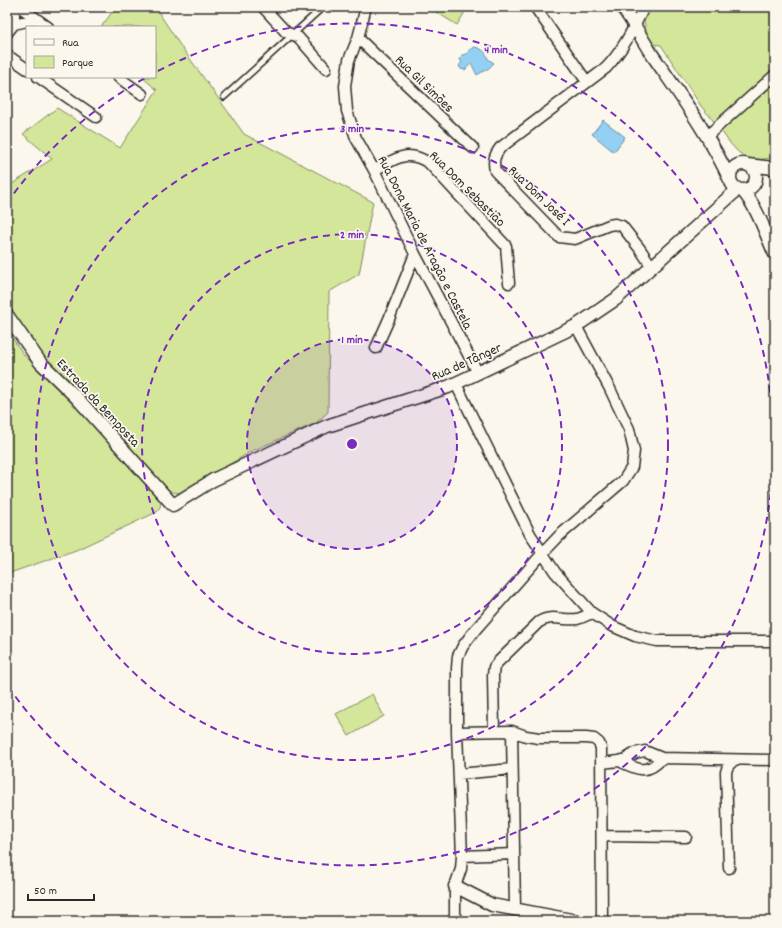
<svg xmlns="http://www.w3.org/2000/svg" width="782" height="928" viewBox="0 0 782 928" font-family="Dekko,sans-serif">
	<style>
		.green { fill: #d4e69a; stroke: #808862 }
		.water { fill: #93d0f4; stroke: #698ea4 }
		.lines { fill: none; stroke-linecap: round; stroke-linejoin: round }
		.service-casing { stroke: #2b2b2b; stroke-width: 8 }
		.minor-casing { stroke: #2b2b2b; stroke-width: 13 }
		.tertiary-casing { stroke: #2b2b2b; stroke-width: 15 }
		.service { stroke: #fbf7ec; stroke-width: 5 }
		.minor { stroke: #fbf7ec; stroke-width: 10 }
		.tertiary { stroke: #fbf7ec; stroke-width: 12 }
		.ring { fill: none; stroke: #7b2cbf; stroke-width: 2; stroke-dasharray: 7 5 }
		.labels { text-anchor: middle; stroke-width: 3.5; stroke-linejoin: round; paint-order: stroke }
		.street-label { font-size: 14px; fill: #2b2b2b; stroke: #fbf7ec }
		.centre { fill: #7b2cbf; stroke: #fbf7ec; stroke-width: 2 }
		.ring-label { font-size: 12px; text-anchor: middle; font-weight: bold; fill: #7b2cbf; stroke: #fbf7ec; stroke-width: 3.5; stroke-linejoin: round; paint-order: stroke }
	</style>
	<rect width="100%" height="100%" fill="#fbf7ec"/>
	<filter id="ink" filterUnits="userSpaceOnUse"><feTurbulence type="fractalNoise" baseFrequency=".025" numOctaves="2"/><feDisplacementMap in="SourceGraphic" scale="8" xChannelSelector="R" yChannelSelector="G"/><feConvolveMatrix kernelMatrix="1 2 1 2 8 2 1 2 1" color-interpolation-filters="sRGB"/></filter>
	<g filter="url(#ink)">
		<path class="green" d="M116,7h39l25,38 64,89 129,68 -14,72 -30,18 -1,120 -12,11 -64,28 -71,42 -9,-1 -11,-7 -111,-120 -24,-29 -19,-32v-117l45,-28 -29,-25 34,-26 63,40 37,-58 -15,-13h13v-50h-54z
			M428,7h40l-11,18z
			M653,7h122v61l-59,56 -15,-18 -40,-61 -10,-1 -3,-3 -4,-20z
			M775,80v77c-8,2 -20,4 -29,0 -10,-4 -20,-19 -26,-28z
			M7,330l17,25 48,47 88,97c1,5 1,8 -3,13l-81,38 -69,24z
			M372,694l12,22 -35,20 -13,-22z"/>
		<path class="water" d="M475,47c8,2 11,5 13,12l6,4 -5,5 -12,7 -6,-12 -6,7 -4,-1 -2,-3 3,-4 -2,-2 2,-5 5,-1 2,-4z
			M603,120l22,17 -11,15 -22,-18z"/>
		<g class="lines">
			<defs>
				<path id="service" d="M224,97l99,-90"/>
				<path id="minor" d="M20,7l28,20
					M263,7l23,25 12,5 28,32
					M366,7l-8,31 -9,22 -4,26 2,25 9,27 18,32 41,84 63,119
					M535,7l52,75
					M644,7c-11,22 -21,43 -38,61l-106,80c-6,8 -7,13 -5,23l64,66 16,2 34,-14 6,-1 7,2 18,23 12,18
					M14,24l22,-5
					M7,33l7,-9v-17
					M358,38l115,110
					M7,55l20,14
					M38,77l58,40
					M118,77l24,17
					M707,136l68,-61
					M374,170c21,-10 32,-22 55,-7l77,83 3,37
					M376,348l13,-29 26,-65
					M456,384l74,150 25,38 37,41 20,13 23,10 22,5h118
					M494,730l-1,-55 1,-8 4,-5 41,-40c12,-8 24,-1 38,-3 5,-1 10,-4 15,-6
					M512,731l3,178
					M457,732l55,-1 14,5 13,2h47l8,1 5,4 2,5 1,173
					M619,761c18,8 28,15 43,-3
					M601,763l18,-2 7,-2 9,-6 10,-2 17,7 113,2
					M459,774l53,-5
					M602,836l84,1
					M462,856l52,-2
					M729,868l-3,-96 2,-6 6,-6
					M455,921v-35l6,-17 1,-13 -5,-124v-64l1,-12 5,-10 12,-16 67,-76 17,-18 64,-55 9,-14 2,-16 -5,-22 -19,-40 -34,-63"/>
				<path id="tertiary" d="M622,7c11,14 19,31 29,46 28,41 58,81 79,127
					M730 177a13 13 0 1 1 26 0a13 13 0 1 1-26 0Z
					M748,165l25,3
					M742,190c16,18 23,43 33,64
					M7,315l33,47 37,36 96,107 40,-25 114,-54 121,-39 128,-61 40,-27 122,-110
					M455,886l37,19 85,16"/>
			</defs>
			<use href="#service" class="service-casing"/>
			<use href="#minor" class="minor-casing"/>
			<use href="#tertiary" class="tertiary-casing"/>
			<use href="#service" class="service"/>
			<use href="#minor" class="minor"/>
			<use href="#tertiary" class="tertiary"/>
		</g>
	</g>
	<circle cx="352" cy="444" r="105" fill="#7b2cbf" fill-opacity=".12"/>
	<g class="ring">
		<circle cx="352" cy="444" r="105"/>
		<circle cx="352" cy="444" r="210"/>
		<circle cx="352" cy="444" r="316"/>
		<path d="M7 203A421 421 0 0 1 145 78M158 71A421 421 0 1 1 7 685"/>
	</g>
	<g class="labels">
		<g class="street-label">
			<text transform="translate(425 83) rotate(44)" y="5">Rua Gil Simões</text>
			<text transform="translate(468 188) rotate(45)" y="5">Rua Dom Sebastião</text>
			<text transform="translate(540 195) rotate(44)" y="5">Rua Dom José I</text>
			<text transform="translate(426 242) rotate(63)" y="5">Rua Dona Maria de Aragão e Castela</text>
			<text transform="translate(466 361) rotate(-24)" y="5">Rua de Tânger</text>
			<text transform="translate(99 402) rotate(47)" y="5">Estrada da Bemposta</text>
		</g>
	</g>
	<circle cx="352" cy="444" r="6" class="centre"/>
	<g class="ring-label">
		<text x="496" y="53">4 min</text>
		<text x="352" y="132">3 min</text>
		<text x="352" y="238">2 min</text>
		<text x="352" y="343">1 min</text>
	</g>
	<rect width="782" height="928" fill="none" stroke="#fbf7ec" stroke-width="24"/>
	<rect x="12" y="12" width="758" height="904" fill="none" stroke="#2b2b2b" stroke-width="1.5" filter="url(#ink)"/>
	<rect x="26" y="26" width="130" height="52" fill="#fbf7ec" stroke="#a8a59f"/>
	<rect x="34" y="39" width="20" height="6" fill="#fbf7ec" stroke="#a8a59f"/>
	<text x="62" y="46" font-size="12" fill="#2b2b2b">Rua</text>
	<rect x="34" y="56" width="20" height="12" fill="#d4e69a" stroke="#a8a59f"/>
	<text x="62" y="66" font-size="12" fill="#2b2b2b">Parque</text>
	<path d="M28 894v6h66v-6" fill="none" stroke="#2b2b2b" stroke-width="2"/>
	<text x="34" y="894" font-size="12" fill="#2b2b2b" stroke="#fbf7ec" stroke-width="3" paint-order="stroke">50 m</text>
</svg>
